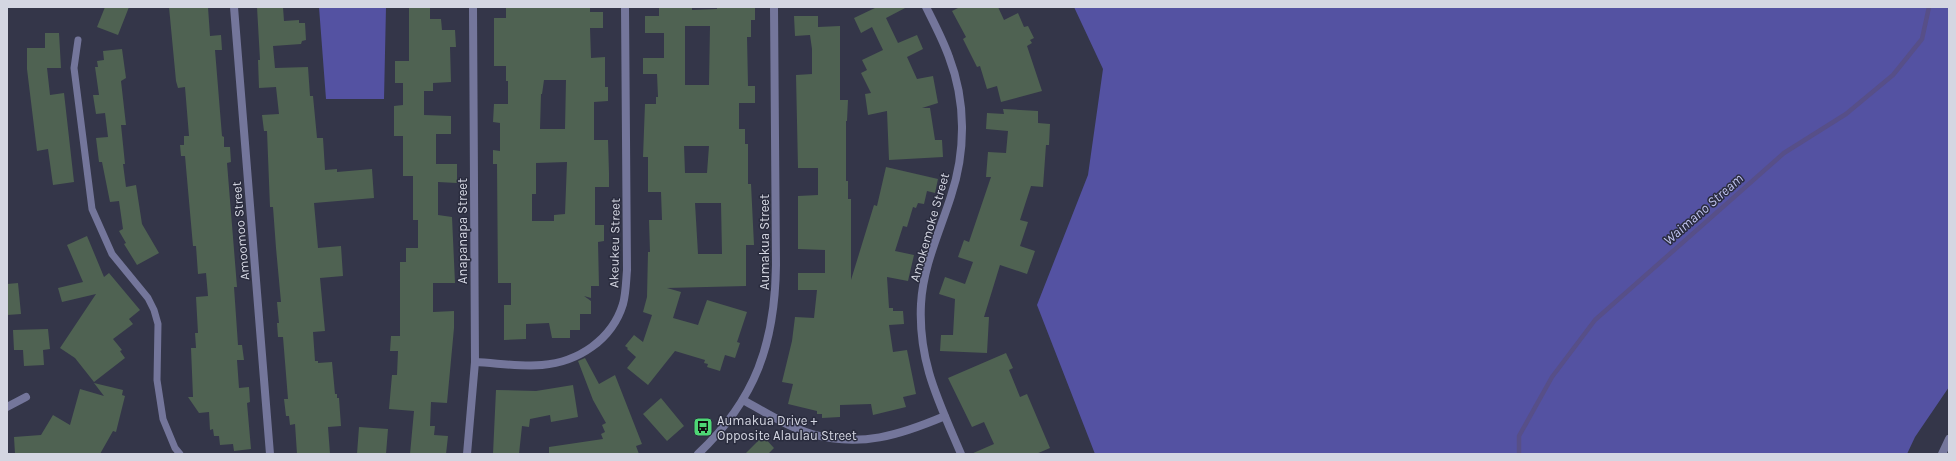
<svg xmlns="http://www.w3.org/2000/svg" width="1956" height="461" viewBox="0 0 1956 461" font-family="Karla,sans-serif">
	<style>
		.forest { fill: #5452a2 }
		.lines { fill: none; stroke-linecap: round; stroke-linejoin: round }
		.stream { stroke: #574f88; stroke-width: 4.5 }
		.building { fill: #4f6252; fill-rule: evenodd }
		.service { stroke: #74769b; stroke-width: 7 }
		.minor { stroke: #74769b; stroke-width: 8 }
		.tertiary { stroke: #74769b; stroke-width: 8 }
		.labels { text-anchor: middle; stroke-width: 3; stroke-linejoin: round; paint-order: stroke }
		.street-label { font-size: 13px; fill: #d4d6e2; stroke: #2a2c3e }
		.poi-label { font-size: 13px; fill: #d4d6e2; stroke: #2a2c3e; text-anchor: start }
		.water-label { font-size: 14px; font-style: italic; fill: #bec1ee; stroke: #2a2c3e }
	</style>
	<rect width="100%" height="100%" fill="#343649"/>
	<path class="forest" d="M319,7h67l-2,92h-58z
		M1074,7h875v380l-34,50 -8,17h-812l-58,-149 51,-130 15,-106z"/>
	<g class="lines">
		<path class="stream" d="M1519,454v-18l33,-59 43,-57 189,-167 62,-39 47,-39 29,-36 7,-32"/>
	</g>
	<path class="building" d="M105,7h24l-11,28 -21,-8z
		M169,7h39l2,29 11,-1 1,15h-7l7,86 2,1v10h6l1,15 -4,1 10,124h-3l4,58h4l2,15h-7l2,28 10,-1 1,15 -3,1 4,46 -17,2 -1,-7 -13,1 -1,-9h-5l-1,-7 -3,1 -1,-18 -10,1 -11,-16h5l-2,-49h5l-1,-15h3l-2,-36 12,-1 -2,-23 -8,1 -2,-28h-3l-8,-90h-4l-1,-11h4v-9h5l-4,-49 -7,1 -2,-7z
		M257,7h26l1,14 15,-1v3h6l1,17 -4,1 -1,3 -28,2 2,22 33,-1 2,29h3l4,42h6l2,32 12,-1v3l35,-3 2,29 -60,5 4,45 23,-2 2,30 -23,2 5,53 -12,1 2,29h3v2l14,-1 3,32h2v4h2l2,28 -13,1 2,27h-33l-2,-30 -5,1 -1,-9h-3l-2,-17h4l-5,-62h-5l-1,-14h2l-2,-21h4l-5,-54 -3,-41h-3l-3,-76h-3l-2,-16 17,-1 -3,-27 -17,1 -1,-28h2z
		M409,7h21v12h11l1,11h13l1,17h-6l1,35 -18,1v8h-9v24l27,1v18h-15v30h21v19l-19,-1v33l14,2 3,66h-22v29l21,-1v17l-7,75 -16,-1 -1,24h5l-1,9 14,1 -2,18h-36l4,-43 -25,-2 3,-34h5l1,-24h-8l1,-15h9v-74h6v-14h12v-28h-5v-44h-10v-40h-9v-30l9,-1v-22h-8v-22h14z
		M590,7v5h13v16h-13l1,30 14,-1v30h3v14l-14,1v38h14l1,33v14h-14v38h9v16l-6,1 1,44h-8v12l-7,-2 7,5v13h-11v16h-10v8h-18l-3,-15 -23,1v15l-22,1v-35h7v-22h-13l-1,-119h-4v-14l7,1v-28l-7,-1 1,-18h14v-23h-2v-15h-12v-48h12v-10zM544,80h22l-1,49h-25l1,-35h1zM567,162l-2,52 -11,1v6h-22v-27h4v-31z
		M659,7h33v3l25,-1v-2h38v13h-4v17h-4l1,49h7v17h-16v26h6v15h3v40h3l3,61h-8v41l-79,2 14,4 -8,26 25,7 9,-25 40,12 -10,30 3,1 -5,15 -10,-3 -5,16 -13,-4 1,-3 -4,-1 1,-3 -30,-9 -27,34 -21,-17 9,-11 -9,-8 1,-1 -3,-2 9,-11 9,7 9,-27 -9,-3 4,-15 1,-45h2l-1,-32h13l-1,-28h-13v-35h-5l2,-53h11v-7h2l-1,-23h-14v-16h21v-25h-19v-17h14zM685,26h25l-1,59h-24zM684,146h25l-2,27h-22zM695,203h26l1,51h-24z
		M877,7h30l-21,11 12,25 19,-8 6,14 -16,8 10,22 16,-3 5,27 -16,5h8l5,32h7l1,17 -54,3 -2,-49 -19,4 -3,-21 6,-1 -10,-20 6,-3 -5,-10 21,-10 -11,-23 -11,6 -7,-15z
		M960,7h38l6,13 14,-7 6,14 4,-1 6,12 -4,2 2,3 -5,3 15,45 -41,11 -4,-16 -10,3 -7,-23 -3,1 -14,-28 3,-2 -14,-26z
		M794,16h24v11l22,-1v74h8l-1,21h-1v60h2v18h3v81l23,-75 3,1 9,-39 52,12 -3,14 -8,-2 -3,13 -6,-1 -2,5 -3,-1 -6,20 -4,-1 -8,25 19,4 -6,26 -21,-4 2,31h4v3h10l1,13 -15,1 4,27 14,-2 9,44 -13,3 3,10 -33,8 -2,-11 -31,1v12l-18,1v-4h-5v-3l-29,-7 5,-20 -11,-2 10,-41 3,-24 19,1 3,-28h-19v-17h27v-23l-27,-1v-53l20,-1v-27h-20l-2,-93 16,-1v-25l-2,-14 -15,1z
		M45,33h14l2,35h-14l3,27 14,-2 10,89 -21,3 -5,-36 -11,2 -10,-82v-21h18z
		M122,49l4,29 -5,3 5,44h-5l4,39h-2l3,23 10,-2 6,39 17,29 -22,12 -13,-21 2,-1 -7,-12 4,-2 -4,-28 -9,1 -8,-40h-3l-3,-24 12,-1 -3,-24 -9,1 -3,-19h6l-4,-28h3l-1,-6 7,-1 -1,-9z
		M1003,109l35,2v12l12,1 -1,21h-3l-3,42 -12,-1 -11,34 8,2 -8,24 15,5 -8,23 -27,-9 -16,52h5l-2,36 -47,-2 1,-16h12l2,-36 -16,-5 6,-17 20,7 8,-22 -15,-5 6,-17 5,2 22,-65h-5l2,-25 18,1 2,-22 -22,-2 1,-16 17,1z
		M87,236l17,41 5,-4 31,37 -11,9 4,5 -20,15 9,11 -2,1 5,7 -31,24 -19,-24 -15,-10 36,-54 -34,8 -4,-14 25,-6 -16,-37z
		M18,283l3,31 -14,1v-31z
		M48,329l2,20 -7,1 1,15 -20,1 -1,-16h-9l-1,-20z
		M1006,353l7,15 -4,2 11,27 7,-3 23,54 -14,6h-65l23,-10 -10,-22 -12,5 -24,-49z
		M585,358l14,26 16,-9 27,69 -6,2 3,8h-90v-7l54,-8 -2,-5 4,-2 -3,-7 4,-2 -13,-23 -15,-39z
		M94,383l29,7 -1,5 3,1 -9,36 -3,-1 -13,23h-85l-1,-17 27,-2 12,-20 17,10 10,-36 24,7z
		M573,385l5,32 -27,5 -1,-7 -20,4 -1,8 -7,-1 -3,28h-26l3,-64 40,1z
		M661,398l23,28 -17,15 -24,-27z
		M359,427l29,2 -2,25h-29z
		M763,436l11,12 -6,6h-23z"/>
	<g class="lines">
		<path class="service" d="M78,40l-4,28 18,141 20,45 36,44 6,12 4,14 -1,56 6,39 12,29 5,6"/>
		<path class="minor" d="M234,7l36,447
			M926,7c8,16 17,33 23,50 17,44 17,94 2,139 -11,35 -28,70 -30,108 -3,58 18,98 40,150
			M475,362c22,1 46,5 67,3 36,-3 70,-25 81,-61 3,-11 3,-23 4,-34l-2,-263
			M743,400c22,12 45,27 69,34 48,14 88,1 133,-18
			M7,407l19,-10
			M467,454l8,-92 -2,-355"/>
		<path class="tertiary" d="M698,454c58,-55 77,-111 78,-189l-2,-258
			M1942,454l7,-15"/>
	</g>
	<defs>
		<symbol id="bus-square" viewBox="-11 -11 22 22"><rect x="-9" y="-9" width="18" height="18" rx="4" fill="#4ed675" stroke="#2a2c3e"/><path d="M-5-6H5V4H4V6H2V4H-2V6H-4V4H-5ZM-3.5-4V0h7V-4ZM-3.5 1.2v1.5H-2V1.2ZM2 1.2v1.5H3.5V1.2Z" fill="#111"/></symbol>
	</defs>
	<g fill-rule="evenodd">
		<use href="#bus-square" x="692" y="416" width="22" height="22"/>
	</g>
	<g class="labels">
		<g class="street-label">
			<text transform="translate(929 227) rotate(-74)" y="5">Amokemoke Street</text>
			<text transform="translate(240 231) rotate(-95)" y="5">Amoomoo Street</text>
			<text transform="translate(462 231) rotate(-90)" y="5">Anapanapa Street</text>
			<text transform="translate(764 242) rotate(-90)" y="5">Aumakua Street</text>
			<text transform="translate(614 243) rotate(-89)" y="5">Akeukeu Street</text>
		</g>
		<g class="poi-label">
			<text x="717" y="425">Aumakua Drive +<tspan x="717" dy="15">Opposite Alaulau Street</tspan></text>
		</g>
		<g class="water-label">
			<text transform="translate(1703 209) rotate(-41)" y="5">Waimano Stream</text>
		</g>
	</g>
	<rect width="1956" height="461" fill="none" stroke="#d4d6e2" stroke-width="16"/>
</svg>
